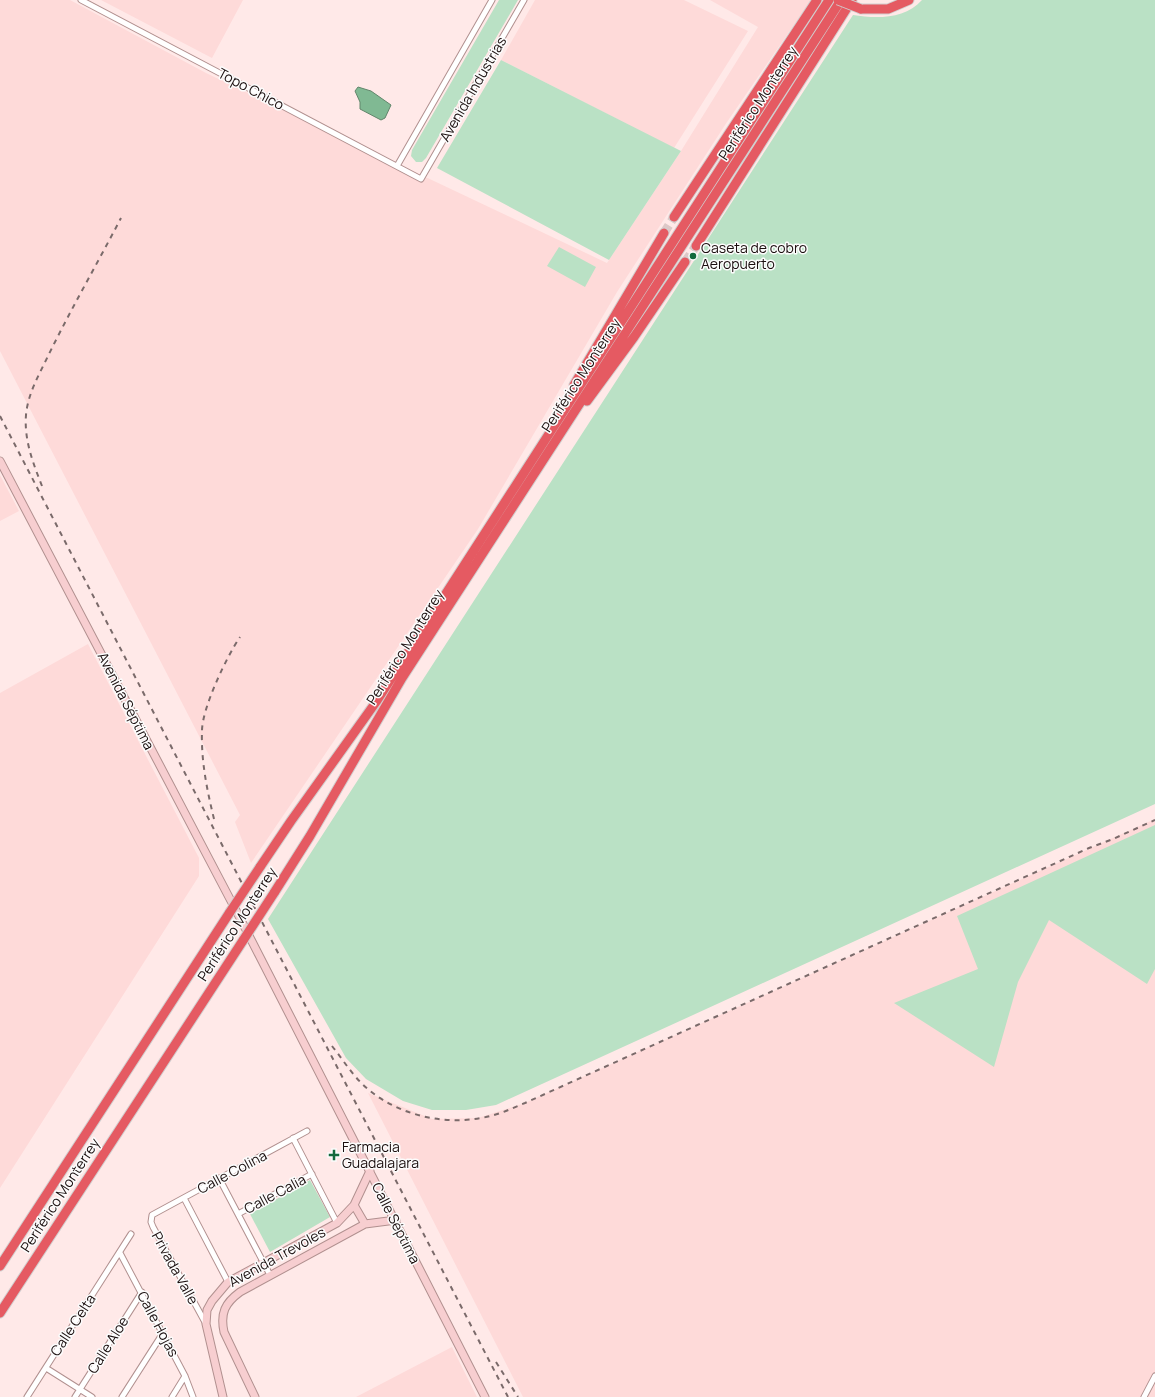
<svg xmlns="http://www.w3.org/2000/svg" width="1155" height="1397" viewBox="0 0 1155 1397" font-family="Manrope,sans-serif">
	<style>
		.built { fill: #fedad9 }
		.green { fill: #bae1c5 }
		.water { fill: #80b993; stroke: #61866b }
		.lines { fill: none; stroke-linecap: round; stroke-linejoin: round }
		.highway-tunnel { stroke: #ddc8c7; stroke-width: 9; stroke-dasharray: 9 4.5; stroke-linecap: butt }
		.street-casing { stroke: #b1908f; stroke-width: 7 }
		.secondary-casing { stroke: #b1908f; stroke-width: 9 }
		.highway-casing { stroke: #d1cfcf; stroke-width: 11 }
		.street { stroke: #fff; stroke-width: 5 }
		.secondary { stroke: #f7ced0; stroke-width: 7 }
		.highway { stroke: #e55a62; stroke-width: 9 }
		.rail { stroke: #7a6a6a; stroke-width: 2; stroke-dasharray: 5 5; stroke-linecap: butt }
		.highway-bridge-casing { stroke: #d1cfcf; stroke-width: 11; stroke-linecap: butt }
		.highway-bridge { stroke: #e55a62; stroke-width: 9 }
		.poi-dot { fill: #136a3d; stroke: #fcfcfc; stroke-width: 1.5 }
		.labels { text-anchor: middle; stroke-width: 3; stroke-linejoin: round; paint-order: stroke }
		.street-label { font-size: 14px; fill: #1a0e0e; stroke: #fcfcfc }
		.poi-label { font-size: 14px; fill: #1a0e0e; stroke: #fcfcfc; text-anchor: start }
	</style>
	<rect width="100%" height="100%" fill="#ffe9e8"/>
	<path class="built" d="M0,0h70l136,73 401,190 74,-112 77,-124 -48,-27h101l-84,122 -110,170 -139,237 -227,334 -16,-41 5,-7 -240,-464z
		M101,0h142l-31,58z
		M535,0h149l64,31 -74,117 -173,-88z
		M0,475l19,36 -19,10z
		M88,644l111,214v18l-199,312v-495z
		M1155,819v578h-632l-155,-304 64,26 46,-1 47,-15z
		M452,1347l25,50h-121z"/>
	<path class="green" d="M499,0h19l-92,158 -4,4h-6l-5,-6 1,-6z
		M922,0h233v804l-659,301 -30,5h-34l-29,-9 -37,-22 -20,-21 -78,-139 585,-904c24,4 52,4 69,-15z
		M501,60l180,91 -72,109 -172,-92z
		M559,247l37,20 -11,20 -38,-21z
		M1155,825v144l-8,15 -98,-64 -31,62 -24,85 -100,-64 84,-34 -21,-53z
		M310,1180l20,37 -60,35 -20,-38z"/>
	<path class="water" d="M358,87l13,4 20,14 -6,13 -4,2 -21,-11v-7l-5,-11z"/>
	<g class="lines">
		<path class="highway-tunnel" d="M664,233l10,-16
			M685,262l11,-16"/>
		<defs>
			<path id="street" d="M81,0l340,179 103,-179
				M397,166l95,-166
				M293,1138l44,85
				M219,1178l51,97
				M184,1198l44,84
				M238,1214l74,-40
				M120,1253l65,123 8,21
				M206,1324l-53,-97 -2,-5 1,-7 155,-84
				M46,1368l46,29
				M27,1397l104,-163
				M75,1397l67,-105
				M122,1397l41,-64
				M172,1397l13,-21
				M1144,1397l11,-21"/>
			<path id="secondary" d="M0,461l241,459 244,477
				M354,1205l11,19
				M223,1397l-17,-73 1,-14 5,-9 16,-19 109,-59 17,-18 16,-34
				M255,1397l-31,-65c-4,-19 1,-29 16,-40l125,-68 31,-4"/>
			<path id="highway" d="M861,9h27l21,-9
				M674,217l143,-217
				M696,246l156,-246
				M574,385l90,-152
				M587,401l47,-64 51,-75
				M260,867l31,-46 85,-119 453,-702
				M274,893l36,-57 92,-158 439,-678
				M0,1266l230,-354
				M0,1313l244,-374"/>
		</defs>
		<use href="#street" class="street-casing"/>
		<use href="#secondary" class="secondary-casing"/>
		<use href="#highway" class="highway-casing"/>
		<use href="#street" class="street"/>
		<use href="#secondary" class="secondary"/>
		<use href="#highway" class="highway"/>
		<path class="rail" d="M0,416l508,981
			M42,486c-9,-23 -18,-46 -16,-71 2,-22 13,-40 22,-59 23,-47 49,-92 73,-138
			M214,819c-7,-29 -13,-58 -12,-88 0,-23 25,-75 38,-94
			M332,1046c12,15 22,32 37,44 34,28 84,37 125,25 11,-3 21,-8 31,-12l564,-255 24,-9 42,-19
			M496,1362l22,35"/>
		<defs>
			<path id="highway-bridge" d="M838,0l23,9
				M230,912l30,-45
				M244,939l30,-46"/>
		</defs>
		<use href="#highway-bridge" class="highway-bridge-casing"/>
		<use href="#highway-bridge" class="highway-bridge"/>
	</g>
	<g class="poi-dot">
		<circle cx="693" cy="256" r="4"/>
		<path d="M332 1149h4v4h4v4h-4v4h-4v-4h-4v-4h4z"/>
	</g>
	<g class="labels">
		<g class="street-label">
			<text transform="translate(251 89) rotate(28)" y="5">Topo Chico</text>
			<text transform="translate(473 89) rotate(-60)" y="5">Avenida Industrias</text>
			<text transform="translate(758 103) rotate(-57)" y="5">Periférico Monterrey</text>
			<text transform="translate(581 375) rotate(-57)" y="5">Periférico Monterrey</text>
			<text transform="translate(405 647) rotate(-58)" y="5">Periférico Monterrey</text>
			<text transform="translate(126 701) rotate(63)" y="5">Avenida Séptima</text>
			<text transform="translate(237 924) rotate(-57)" y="5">Periférico Monterrey</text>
			<text transform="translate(232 1172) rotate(-28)" y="5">Calle Colina</text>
			<text transform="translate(275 1194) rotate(-28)" y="5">Calle Calia</text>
			<text transform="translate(60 1195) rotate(-57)" y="5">Periférico Monterrey</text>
			<text transform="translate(396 1223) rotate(63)" y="5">Calle Séptima</text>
			<text transform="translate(277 1257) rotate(-29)" y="5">Avenida Trevoles</text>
			<text transform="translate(175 1268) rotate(61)" y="5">Privada Valle</text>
			<text transform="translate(158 1324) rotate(62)" y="5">Calle Hojas</text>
			<text transform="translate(73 1325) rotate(-57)" y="5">Calle Celta</text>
			<text transform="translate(108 1345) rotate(-58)" y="5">Calle Aloe</text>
		</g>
		<g class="poi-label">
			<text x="701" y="253">Caseta de cobro<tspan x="701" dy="16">Aeropuerto</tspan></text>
			<text x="342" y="1152">Farmacia<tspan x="342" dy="16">Guadalajara</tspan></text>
		</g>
	</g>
</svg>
